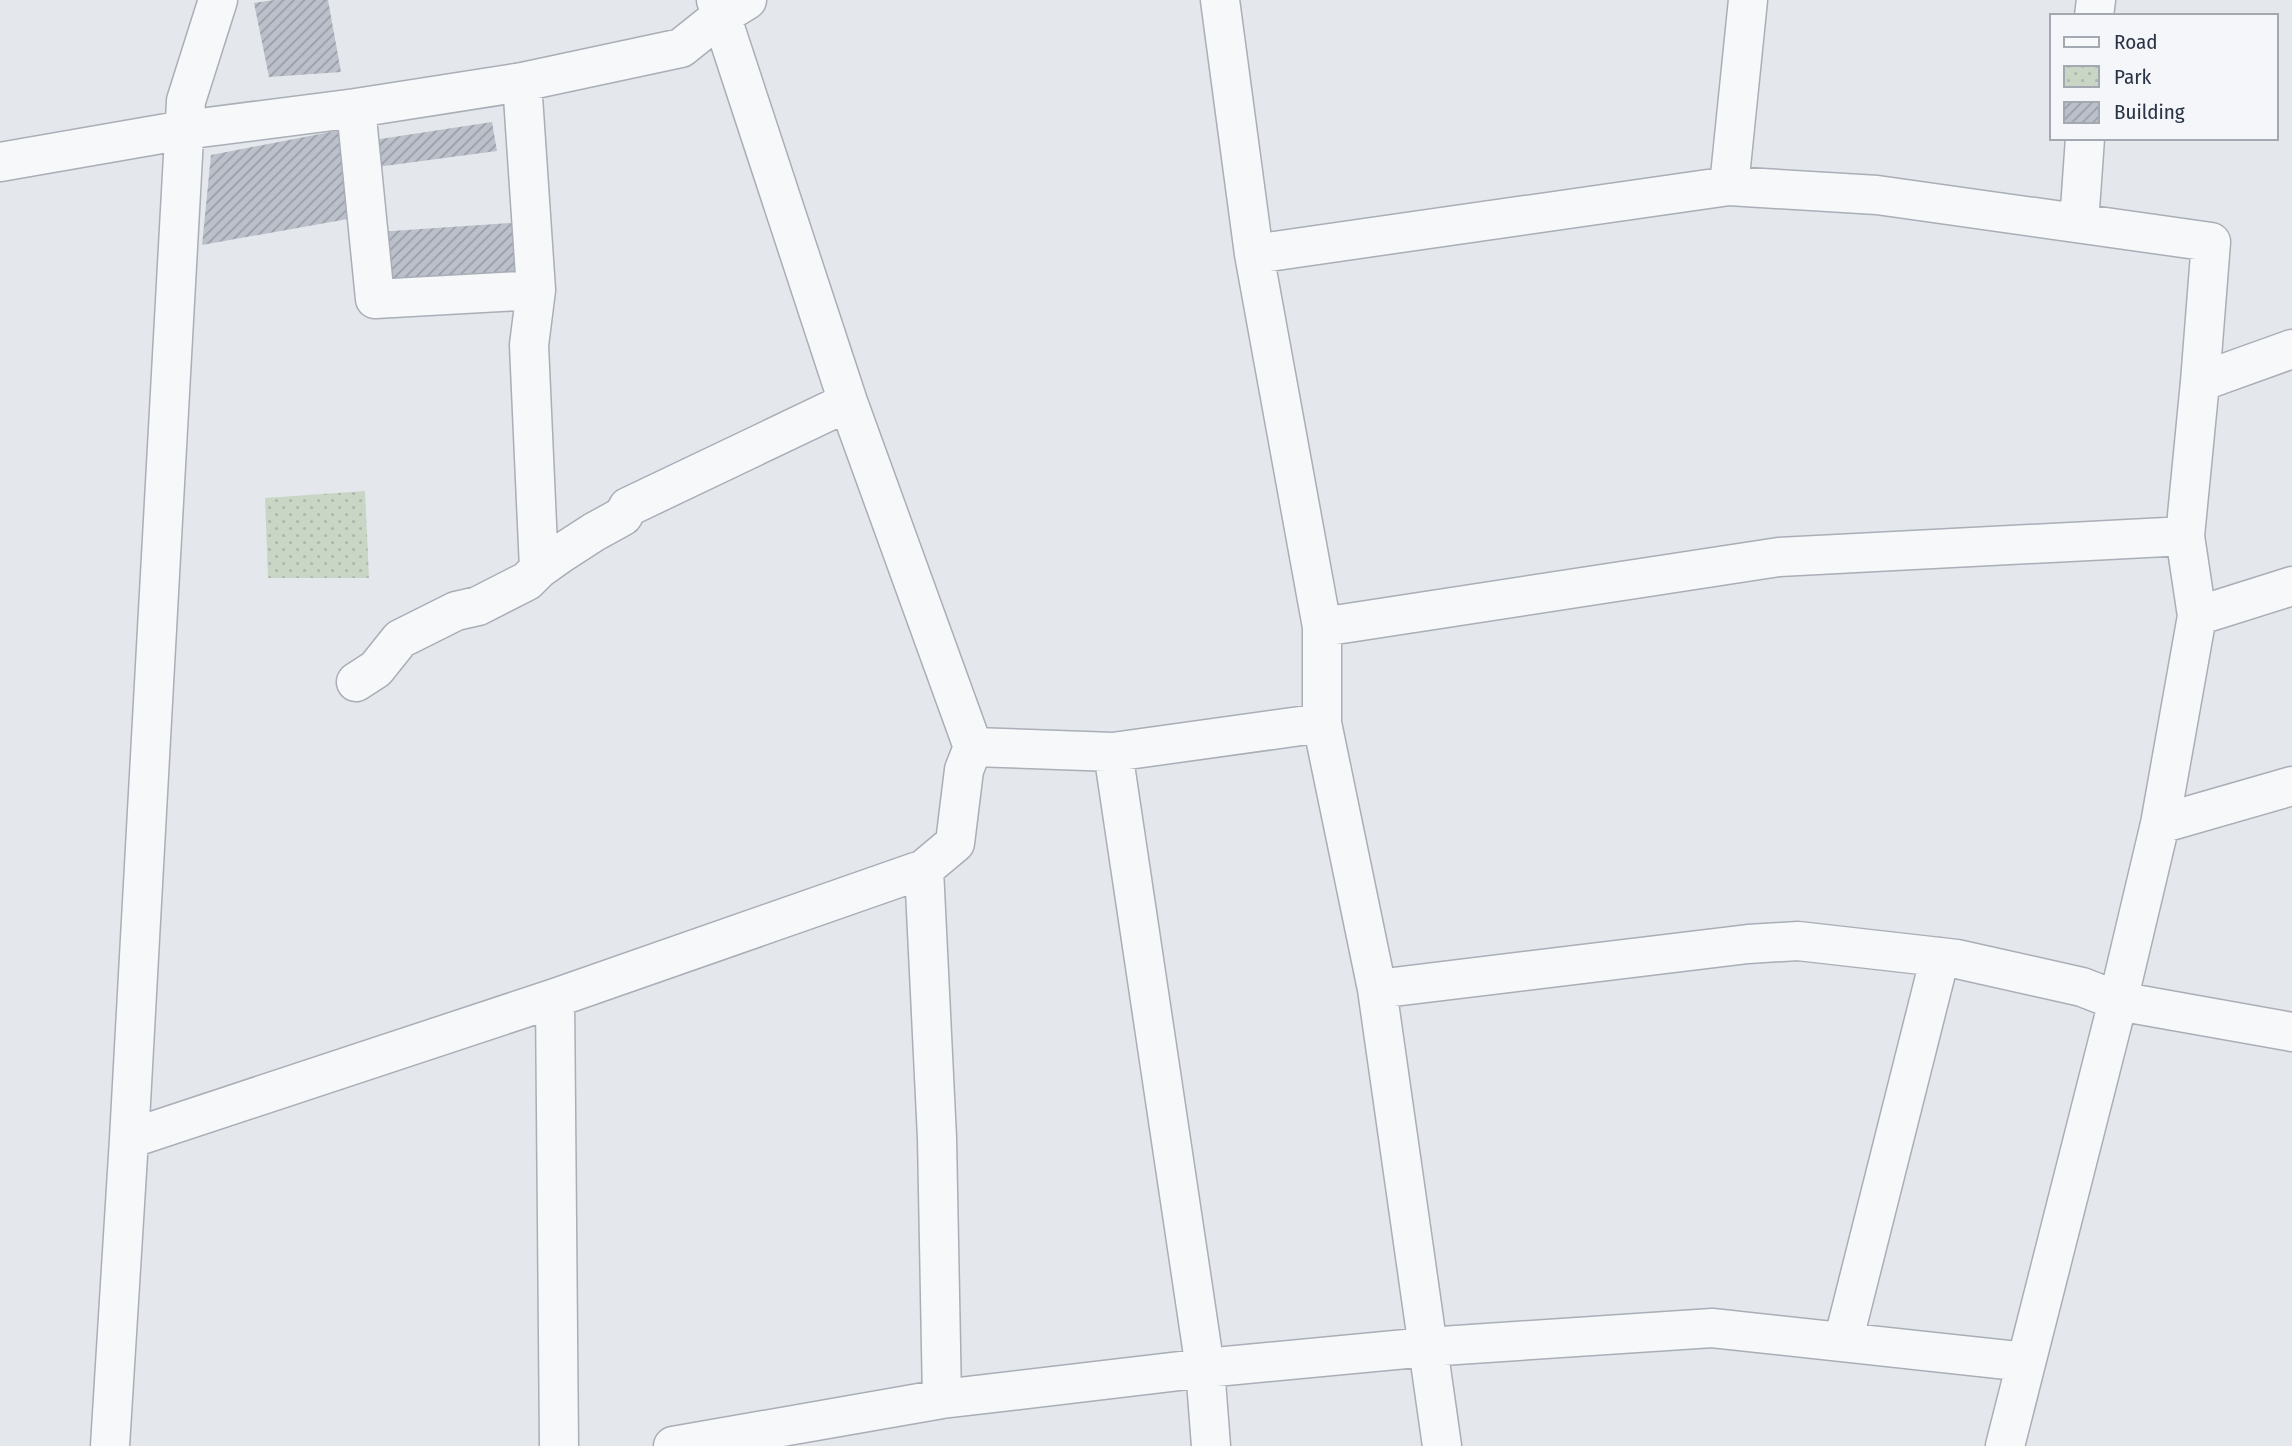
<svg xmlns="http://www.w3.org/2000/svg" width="2292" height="1446" viewBox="0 0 2292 1446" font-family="'Fira Sans Condensed',sans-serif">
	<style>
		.park { fill: url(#park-dots) }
		.building { fill: url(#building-hatch) }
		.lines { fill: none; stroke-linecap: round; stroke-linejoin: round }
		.minor-casing { stroke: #a9aeb7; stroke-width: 41 }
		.minor { stroke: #f7f8fa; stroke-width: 38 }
	</style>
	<defs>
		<pattern id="park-dots" width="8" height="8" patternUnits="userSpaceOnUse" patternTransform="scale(1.75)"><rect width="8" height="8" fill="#c9d6c5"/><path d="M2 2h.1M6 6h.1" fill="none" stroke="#adb8ab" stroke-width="1.8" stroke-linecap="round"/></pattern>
		<pattern id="building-hatch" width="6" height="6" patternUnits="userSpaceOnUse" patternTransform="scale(1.75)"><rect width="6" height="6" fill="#bbc0ca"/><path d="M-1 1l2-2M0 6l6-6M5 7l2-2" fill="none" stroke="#989da6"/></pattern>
	</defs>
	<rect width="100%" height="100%" fill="#e4e7ec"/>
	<path class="park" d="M365,491l4,87h-101l-3,-80z"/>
	<path class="building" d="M274,0h54l13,72 -72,5 -15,-74z
		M492,122l5,29 -128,17 -2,-27z
		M346,129l13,88 -157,28 9,-90z
		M526,222l5,59 -153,5 -1,-54z"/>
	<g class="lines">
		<defs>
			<path id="minor" d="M716,0l132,402 125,345 -9,23 -9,73 -31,26 13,269 5,261
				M1220,0l34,254 68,373v96l55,266 65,457
				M2094,16l2,-16
				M356,108l19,191 161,-9 -14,-208
				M0,162l184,-32 172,-22 166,-26 159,-34 40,-32 26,-16
				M1729,186l19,-186
				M2079,223l6,-85
				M1254,254l475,-68 148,9 334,47 -11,140
				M536,290l-7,55 10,224
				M2197,616l95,-30
				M1322,627l457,-70 406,-21
				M356,682l20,-13 24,-30 56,-28 22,-5 49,-25 12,-12 21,-15 34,-22 29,-16 5,-9 220,-105
				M973,747l140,5 209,-29
				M1113,752l92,616 6,78
				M2160,824l132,-38
				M1377,989l371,-45 50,-3 159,18 125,28 36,14 174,31
				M555,998l4,448
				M129,1139l426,-141 369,-129
				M1843,1342l97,-385
				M110,1446l19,-307 57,-1038 32,-101
				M673,1446l269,-47 263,-31 222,-21 285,-19 314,34
				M2005,1446l113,-445 42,-177 37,-208 -12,-80 15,-154 92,-33"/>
		</defs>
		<use href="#minor" class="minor-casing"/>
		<use href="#minor" class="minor"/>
	</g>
	<rect x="2050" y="14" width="228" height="126" fill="#f4f6f9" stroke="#a4a8b1" stroke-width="2"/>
	<rect x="2064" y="37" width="35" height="10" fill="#f7f8fa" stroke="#a4a8b1" stroke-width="2"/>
	<text x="2114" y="49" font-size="21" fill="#2b3445">Road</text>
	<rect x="2064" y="66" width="35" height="21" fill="url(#park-dots)" stroke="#a4a8b1" stroke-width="2"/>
	<text x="2114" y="84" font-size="21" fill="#2b3445">Park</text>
	<rect x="2064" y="102" width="35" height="21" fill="url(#building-hatch)" stroke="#a4a8b1" stroke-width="2"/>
	<text x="2114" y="119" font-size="21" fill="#2b3445">Building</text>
</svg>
